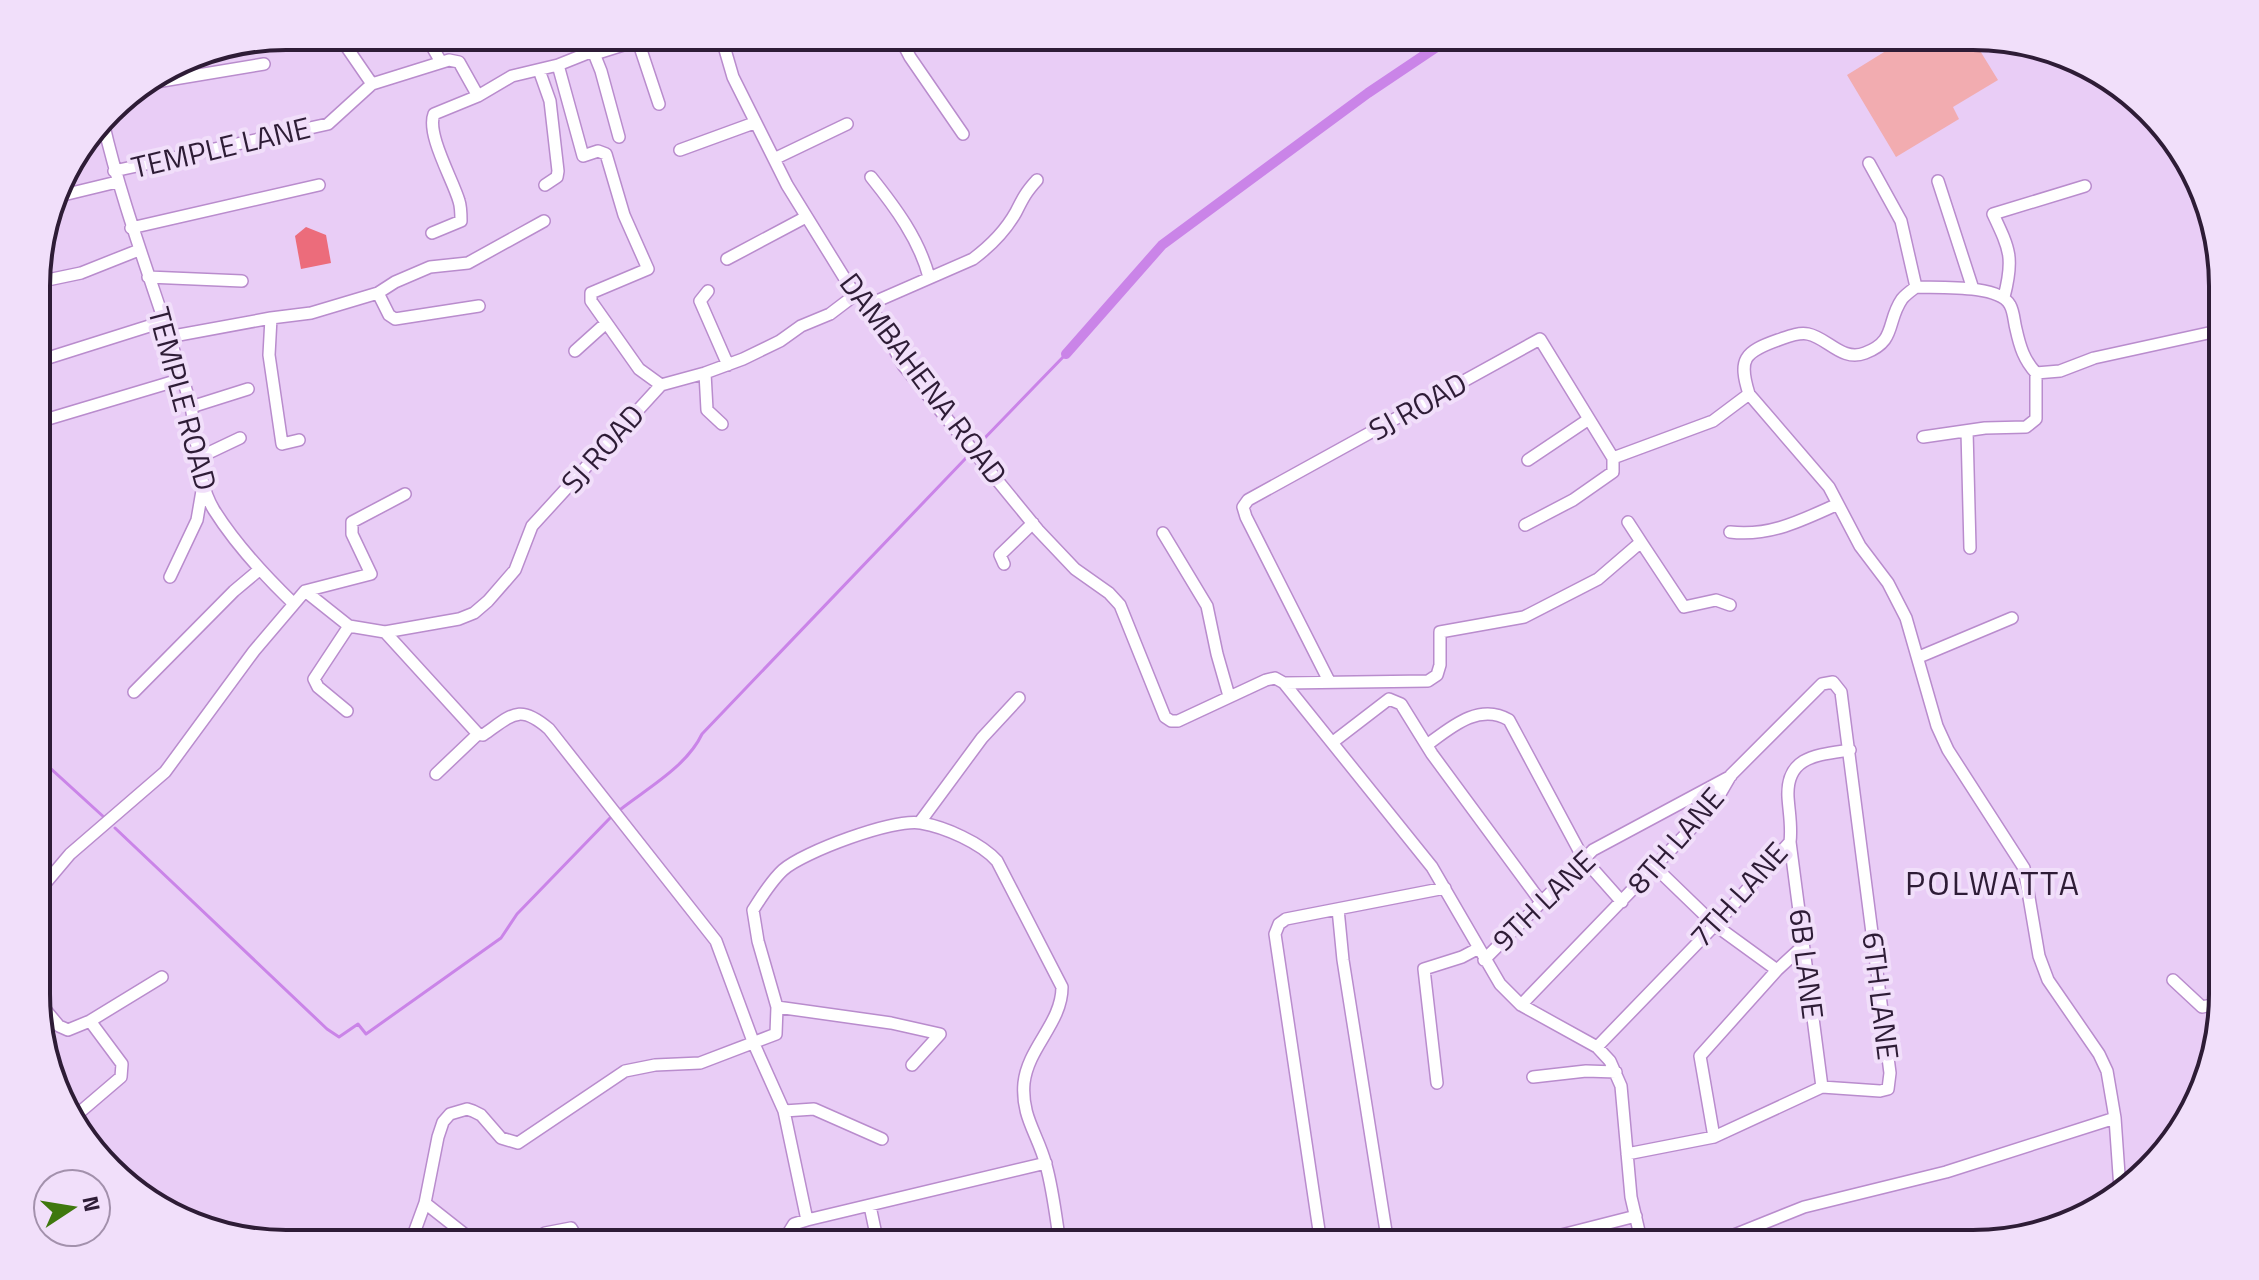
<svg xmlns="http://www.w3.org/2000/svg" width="2259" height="1280" viewBox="0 0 2259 1280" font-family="'Titillium Web',sans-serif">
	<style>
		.green { fill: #f2acb0 }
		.forest { fill: #ec6c7b }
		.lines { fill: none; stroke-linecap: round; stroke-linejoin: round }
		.stream { stroke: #ca84e8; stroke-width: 3 }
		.canal { stroke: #ca84e8; stroke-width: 10 }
		.minor-casing { stroke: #b98ccd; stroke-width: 14 }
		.minor { stroke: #fff; stroke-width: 11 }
		.labels { text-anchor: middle; stroke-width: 8; stroke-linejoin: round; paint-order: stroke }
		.street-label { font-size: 30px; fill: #2e1c36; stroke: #f1dffa }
		.quarter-label { font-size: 34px; letter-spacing: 2px; fill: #2e1c36; stroke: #f1dffa }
		.rim { fill: none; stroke: #2e1c36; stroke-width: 4 }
	</style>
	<rect width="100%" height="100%" fill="#e9cdf6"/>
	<path class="green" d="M1910,36h61l27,44 -45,27 6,12 -63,38 -49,-82z"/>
	<path class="forest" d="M306,227l20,8 5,28 -30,6 -6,-33z"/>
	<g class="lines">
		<path class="stream" d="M978,445l88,-91
			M38,757l68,62
			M621,809c27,-21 66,-43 81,-75l264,-276
			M115,828l212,201 12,8 19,-13 8,10 135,-96 16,-24 93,-96"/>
		<path class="canal" d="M1066,354l96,-109 206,-152 73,-49 22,-8"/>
		<defs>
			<path id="minor" d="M339,36l33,48
				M426,36l15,26
				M584,36l9,15 8,1 51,-16
				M721,36l12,41 54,108 68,110 15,9 33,61 135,165 37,39 34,24 11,12 45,112 6,4h7l88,-41 9,-2 9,5 148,184 68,117 21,21 76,42 13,14 11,25 10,111 11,47
				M899,36l11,21 53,77
				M638,41l21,63
				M2077,64l2,5
				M558,65l25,91 15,-5 8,3 18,61 24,54 -57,24v8l48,68 22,16
				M539,70l11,31 8,70 -1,6 -12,8
				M144,84l120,-20
				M103,122c22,96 60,187 87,281 9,35 5,76 24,107 22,35 50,65 79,93
				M680,150l74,-27
				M774,159l73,-35
				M1869,163l32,58 15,66
				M114,171l214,-47 44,-40 77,-24 10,2 19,34
				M871,177c24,30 48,62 58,100
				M1938,181l35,108
				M55,197l62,-15
				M131,228l188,-43
				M432,233l29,-12c0,-7 0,-14 -2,-20 -6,-21 -33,-67 -25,-87l44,-18 34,-20 46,-11 35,-14 8,20 18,66
				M727,259l79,-42
				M148,277l94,4
				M38,282l43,-9 58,-23
				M708,291l-8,10 28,64
				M378,293l17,-11 35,-15 38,-4 76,-42
				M2004,297c10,-39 6,-47 -11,-83l92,-28
				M870,304l103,-45c16,-12 33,-29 43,-47 7,-14 10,-20 21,-32
				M271,318l-2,37 13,89 17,-4
				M168,337l103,-19 40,-5 67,-20 11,22 6,4 84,-13
				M575,351l30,-27
				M38,364l10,-6 114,-36
				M705,373l2,37 15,14
				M2036,373l24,-2 34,-13 128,-28
				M191,407l57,-18
				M38,422l144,-43
				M1967,431l3,117
				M1923,437l62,-9 41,-1 10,-8v-46c-12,-13 -16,-26 -20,-44 -2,-7 -2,-17 -6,-24 -11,-21 -73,-17 -94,-18 -4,3 -11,8 -14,12 -16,23 -5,42 -37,54 -23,9 -37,-15 -57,-19 -10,-2 -21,3 -30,6 -34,12 -40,19 -29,54l80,93 31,59 28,37 18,35 31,108 11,24 76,118 15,88 9,24 51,74 8,17 8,47 5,71
				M200,457l40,-19
				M1613,458l100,-37 36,-27
				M1528,460l61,-41
				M1730,532c40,5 72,-12 108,-28
				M1163,533l44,73 10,48 12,42
				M1641,542l43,65 32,-7 14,5
				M1004,564l-4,-9 33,-32
				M170,577l27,-57 6,-35
				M305,591l66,-17 -19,-40v-12l53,-28
				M385,632l74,-13 15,-6 14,-12 27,-31 17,-44 129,-141 44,-12 38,-14 37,-18 21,-15 29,-12 25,-19
				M1919,657l93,-39
				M1329,681l-83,-164 -3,-10 5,-7 292,-161 73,119v14l-40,28 -48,25
				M1284,683l144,-2 9,-6 3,-10v-33l84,-15 74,-38 43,-37 -13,-20
				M134,692l100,-101 25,-21
				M347,711l-29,-24 -4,-8 35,-53
				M1333,742l56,-43 12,5 31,50 109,148
				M1427,745c23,-17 52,-43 82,-25l74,138 39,44
				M436,774l42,-40
				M920,822l62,-84 37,-40
				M1790,842l32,245
				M1656,868l59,57 62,45
				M38,892l32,-38 95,-82 89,-121 51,-60 44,35 36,6 93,102 5,1c29,-20 36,-32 66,-6l167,212 38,103 30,67 23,109 -13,4 -8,13v7
				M1338,909l5,51 45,284
				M1484,960l109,-110 138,-74
				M2173,980l29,27 10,-2 10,-6
				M38,1001l21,25 9,4 22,-9 72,-44
				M1521,1005l192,-199 18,-31 91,-91 11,-2 8,10 49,381 -2,16 -8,2 -58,-4 -108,50 -87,17
				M777,1007l114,16 49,11 -28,31
				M1597,1047l118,-122 75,-83c2,-16 -1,-29 -2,-45 -2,-41 29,-42 62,-47
				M1533,1077l53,-6 30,1
				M1437,1083l-13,-114 38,-12 17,-9
				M784,1111l30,-2 68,30
				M73,1118l48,-41 1,-13 -32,-43
				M1714,1137l-14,-81 77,-86 26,-24
				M425,1203l52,41
				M870,1206l8,38
				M807,1220l239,-57
				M1994,1238l2,3
				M410,1244l15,-41 13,-66 5,-15 7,-8 17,-5 6,2 8,4 20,23 17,5 107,-72 30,-6 45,-2 76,-29 1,-27 -19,-66 -5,-31c9,-14 18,-29 30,-40 20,-18 111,-52 138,-47 24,4 60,20 76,38l65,126c0,36 -34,60 -38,96 -3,34 14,51 22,82 7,25 10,53 14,79
				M531,1244l14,-11 26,-5 10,16
				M1321,1244l-46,-310 4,-10 7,-5 159,-31
				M1526,1244l110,-28
				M1722,1244l2,-5 80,-32 142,-35 169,-54"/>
		</defs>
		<use href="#minor" class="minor-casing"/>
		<use href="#minor" class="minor"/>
	</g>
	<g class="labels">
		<g class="street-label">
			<text transform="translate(221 148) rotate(-13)" y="10">TEMPLE LANE</text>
			<text transform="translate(923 379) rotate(53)" y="10">DAMBAHENA ROAD</text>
			<text transform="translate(182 399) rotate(75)" y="10">TEMPLE ROAD</text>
			<text transform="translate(1418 407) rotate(-29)" y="10">SJ ROAD</text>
			<text transform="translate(603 449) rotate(-48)" y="10">SJ ROAD</text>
			<text transform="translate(1676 841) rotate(-49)" y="10">8TH LANE</text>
			<text transform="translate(1739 895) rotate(-48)" y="10">7TH LANE</text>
			<text transform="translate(1544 901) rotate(-44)" y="10">9TH LANE</text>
			<text transform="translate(1806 964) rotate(83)" y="10">6B LANE</text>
			<text transform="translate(1880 996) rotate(83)" y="10">6TH LANE</text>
		</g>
		<g class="quarter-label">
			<text x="1993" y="895">POLWATTA</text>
		</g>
	</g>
	<path d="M0 0H2259V1280H0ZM286 50H1973A236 236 0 0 1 2209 286V994A236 236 0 0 1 1973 1230H286A236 236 0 0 1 50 994V286A236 236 0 0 1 286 50Z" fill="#f1dffa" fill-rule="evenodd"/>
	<path class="rim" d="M286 50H1973A236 236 0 0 1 2209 286V994A236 236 0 0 1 1973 1230H286A236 236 0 0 1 50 994V286A236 236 0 0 1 286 50Z"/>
	<g transform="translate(72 1208) rotate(78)"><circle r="38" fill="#f1dffa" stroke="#a391ac" stroke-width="2"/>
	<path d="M0-6L14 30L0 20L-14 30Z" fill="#3f780e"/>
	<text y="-12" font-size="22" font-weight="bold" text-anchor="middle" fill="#2e1c36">N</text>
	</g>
</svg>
